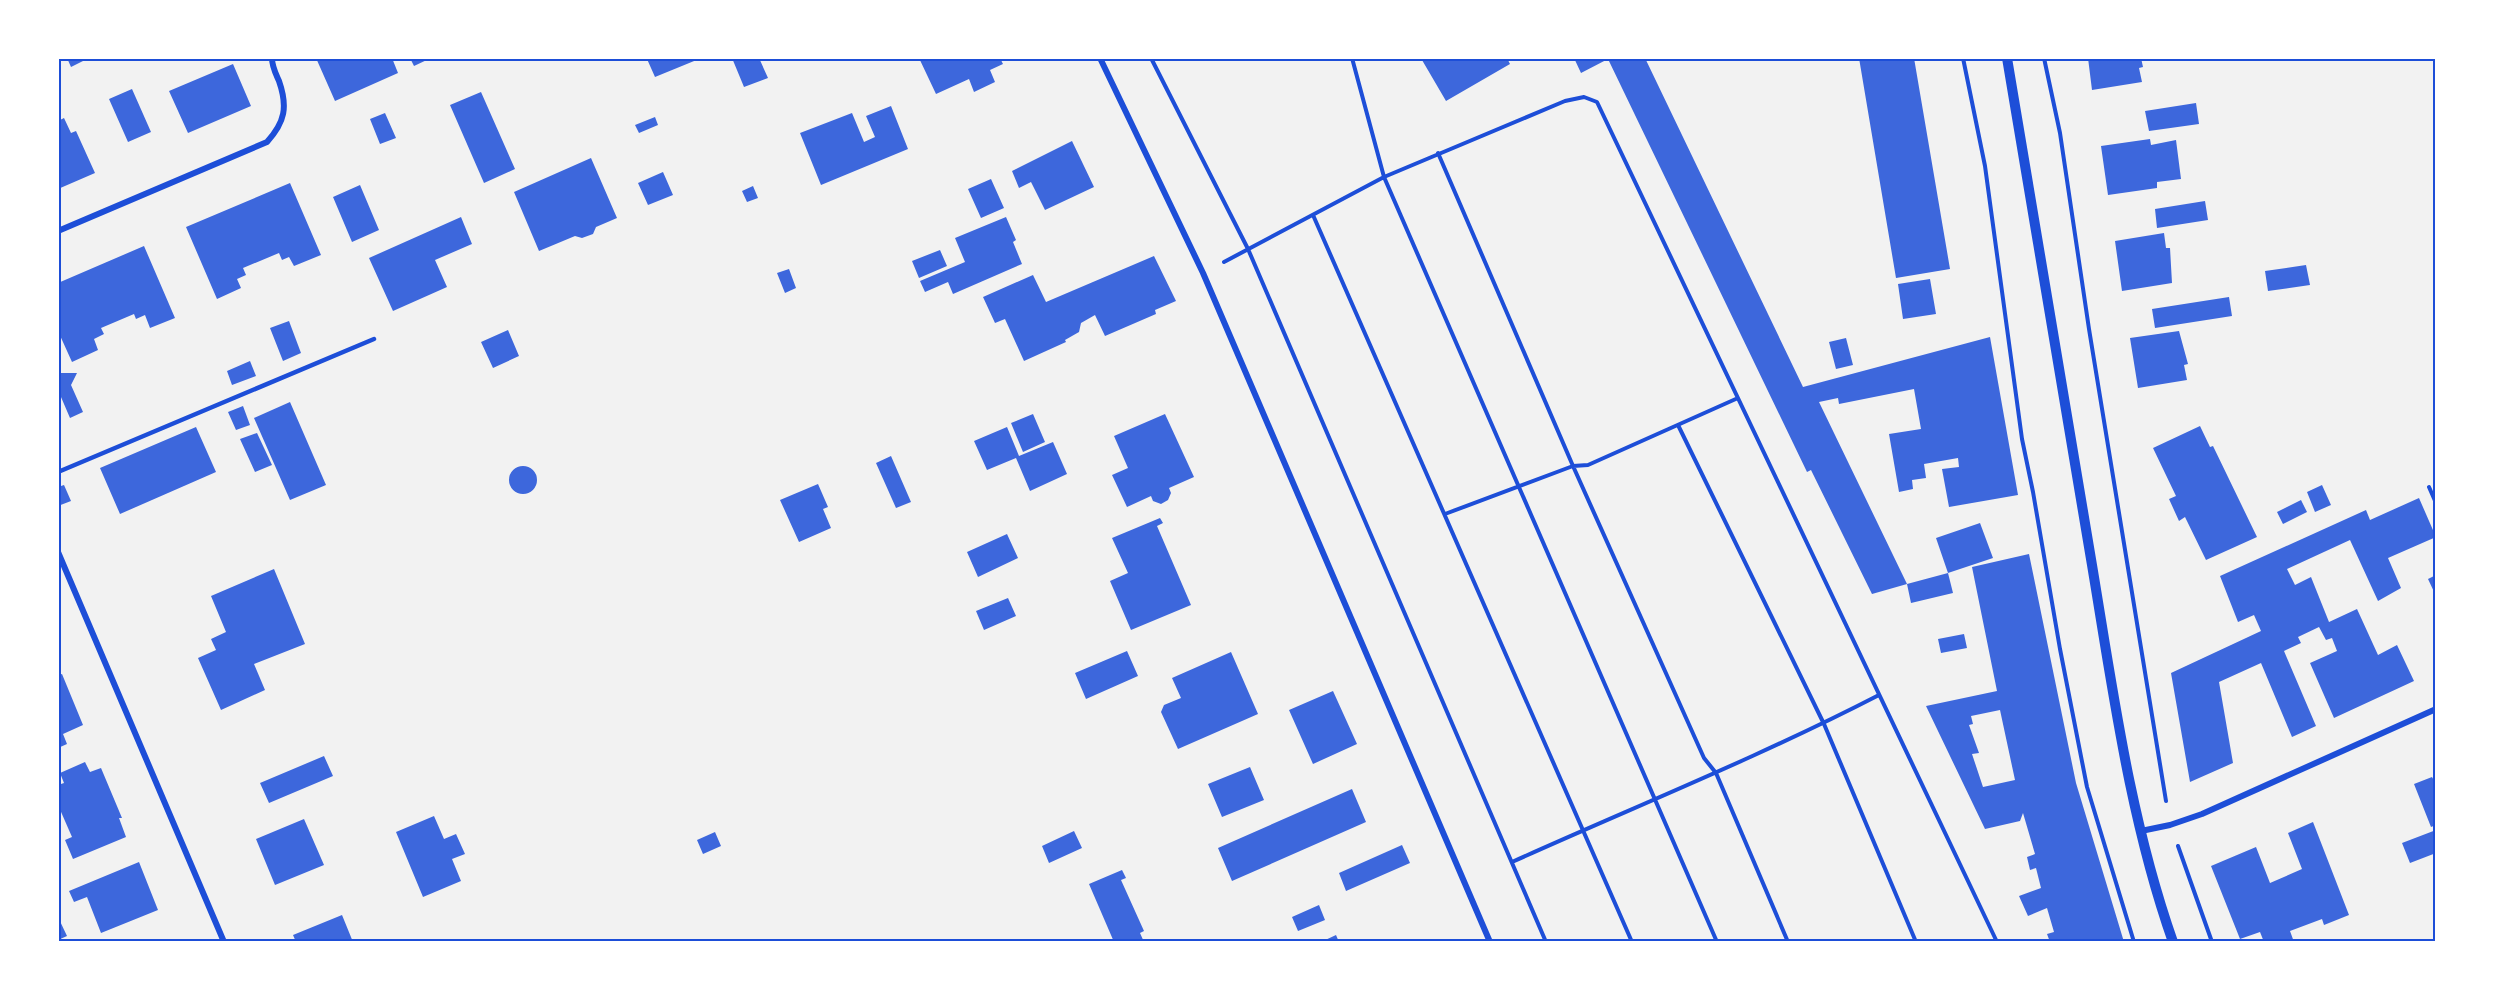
<svg xmlns="http://www.w3.org/2000/svg" width="2494" height="1000" viewBox="0 0 2494 1000" font-family="Arial,sans-serif">
	<style>
		.building { fill: #3d67dc; fill-rule: evenodd }
		.lines { fill: none; stroke-linecap: round; stroke-linejoin: round }
		.path { stroke: #1d4ed8; stroke-width: 4 }
		.service { stroke: #1d4ed8; stroke-width: 4.5 }
		.minor { stroke: #1d4ed8; stroke-width: 6 }
		.tertiary { stroke: #1d4ed8; stroke-width: 10 }
		.neatline { fill: none; stroke: #1d4ed8; stroke-width: 2 }
	</style>
	<rect width="100%" height="100%" fill="#f2f2f2"/>
	<path class="building" d="M67,58h22l-18,9z
		M316,58h76l6,15 -63,28z
		M410,58h21l-17,8z
		M732,58h27l9,20 -24,9z
		M919,58h81l3,6 -13,6 5,12 -21,10 -5,-13 -33,15z
		M1424,58h83l3,6 -64,37 -24,-41z
		M1574,58h71l158,329 187,-50 28,158 -69,12 -7,-38 17,-2 -1,-9 -34,6 2,14 -14,2 1,9 -14,3 -10,-58 32,-5 -7,-40 -75,15 -1,-6 -19,4 88,182 -35,10 -61,-124 -4,2 -199,-413 -27,14z
		M1859,58h55l36,211 -54,9z
		M2088,58h53l2,9 -4,1 3,14 -50,8z
		M647,59h52l-44,18z
		M233,64l18,42 -63,27 -19,-42z
		M132,89l19,43 -23,10 -19,-43z
		M481,92l34,77 -31,14 -34,-78z
		M2196,103l3,21 -50,7 -4,-20z
		M891,106l17,43 -87,36 -21,-52 52,-20 12,29 11,-5 -9,-21z
		M385,113l11,25 -16,6 -10,-25z
		M655,117l3,8 -19,8 -4,-8z
		M64,118l7,15 5,-2 19,42 -37,16v-68z
		M2150,139l1,6 25,-5 5,39 -24,3v6l-49,7 -7,-49z
		M1072,141l22,46 -49,23 -14,-28 -12,6 -7,-17z
		M591,158l26,60 -21,9 -3,7 -11,4 -7,-2 -36,15 -25,-59z
		M663,172l10,23 -25,10 -10,-22z
		M991,179l13,29 -23,10 -13,-29z
		M290,183l31,72 -27,11 -5,-9 -7,3 -3,-7 -36,15 3,7 -9,4 4,9 -24,11 -31,-72z
		M360,185l19,45 -27,12 -19,-45z
		M753,186l5,12 -11,4 -5,-11z
		M2205,201l3,19 -51,8 -2,-19z
		M461,217l11,27 -37,16 12,27 -54,24 -24,-53z
		M1006,217l10,23 -3,2 9,22 -69,30 -5,-12 -23,10 -5,-11 45,-19 -10,-24z
		M2164,233l2,15h4l2,35 -50,8 -7,-50z
		M144,246l31,72 -25,10 -5,-13 -9,4 -2,-5 -33,14 3,6 -10,5 4,11 -26,12 -14,-31v-48z
		M940,250l7,16 -28,12 -7,-17z
		M1154,256l22,45 -21,9 1,4 -51,22 -10,-21 -14,8 -2,9 -14,8 1,2 -42,19 -19,-42 -10,4 -12,-26 50,-22 13,27z
		M2306,265l4,20 -42,6 -3,-20z
		M789,269l7,19 -11,5 -8,-20z
		M1930,279l6,35 -33,5 -5,-35z
		M2229,297l3,19 -77,12 -3,-19z
		M289,321l12,32 -18,8 -13,-33z
		M508,330l11,26 -26,12 -12,-26z
		M2179,331l9,33 -4,1 3,15 -49,8 -8,-50z
		M1846,338l7,27 -17,4 -7,-27z
		M250,361l6,15 -24,9 -5,-14z
		M58,373h19l-6,12 12,27 -13,6 -12,-28z
		M290,402l36,83 -36,15 -36,-82z
		M243,406l7,19 -14,5 -8,-18z
		M1033,414l12,28 -22,10 -12,-29z
		M1165,414l29,63 -25,11 2,5 -3,7 -7,4 -8,-3 -2,-5 -24,11 -15,-32 16,-7 -14,-32z
		M2200,426l10,21 3,-1 44,91 -51,23 -21,-43 -6,4 -10,-22 7,-3 -23,-48z
		M196,427l20,45 -96,42 -20,-46z
		M1007,427l12,29 34,-14 14,32 -37,17 -14,-33 -29,12 -13,-29z
		M257,433l15,32 -17,7 -15,-33z
		M891,456l20,46 -15,6 -20,-45z
		M509 480a14 14 0 1 1 28 0a14 14 0 1 1-28 0Z
		M818,484l10,23 -5,2 8,19 -32,14 -19,-42z
		M64,485l7,16 -13,5v-19z
		M2322,485l9,20 -16,7 -8,-20z
		M2419,498l17,39 -48,21 13,30 -23,13 -28,-61 -63,29 8,16 16,-8 18,45 28,-13 21,46 19,-10 17,36 -80,37 -24,-55 27,-12 -5,-13 -6,2 -7,-13 -21,10 3,6 -17,8 32,75 -24,11 -31,-74 -42,19 14,81 -43,19 -19,-109 90,-42 -7,-16 -16,7 -18,-46 146,-66 4,10z
		M2301,500l6,12 -24,12 -6,-12z
		M1160,518l3,5 -6,3 34,79 -60,25 -21,-49 18,-8 -16,-35z
		M1980,523l13,35 -45,15 -12,-35z
		M1007,534l11,24 -40,19 -11,-25z
		M2029,554l47,229 48,159h-74l-3,-8 7,-2 -7,-24 -19,8 -9,-20 22,-8 -5,-20 -6,2 -3,-13 8,-3 -12,-41 -3,8 -35,8 -59,-123 71,-15 -25,-124zM2000,710l15,70 -32,7 -11,-33 7,-1 -10,-28 4,-1 -2,-8z
		M274,569l31,75 -51,20 11,26 -44,20 -23,-52 18,-8 -5,-11 15,-7 -15,-36z
		M1948,573l5,20 -42,10 -4,-19z
		M2436,575v21l-8,-17z
		M1008,598l8,18 -32,14 -8,-19z
		M1964,634l3,14 -26,5 -3,-14z
		M1127,651l11,25 -52,23 -11,-26z
		M1231,652l27,62 -80,35 -17,-37 3,-7 17,-7 -9,-20z
		M62,674l21,51 -20,9 4,10 -9,4v-73z
		M1333,691l24,53 -44,20 -24,-54z
		M324,756l9,20 -64,27 -9,-20z
		M85,762l5,10 11,-4 21,50h-3l7,19 -53,22 -8,-19 7,-3 -14,-32v-20l6,-2 -4,-10z
		M1250,767l14,33 -42,17 -14,-33z
		M2432,777l4,7v41l-5,2 -17,-43z
		M1352,789l14,33 -134,59 -14,-33z
		M434,816l10,23 12,-5 9,20 -13,5 9,22 -38,16 -27,-65z
		M304,819l20,46 -49,20 -19,-46z
		M2313,822l36,93 -25,10 -2,-6 -32,12 4,11h-30l-4,-10 -20,7 -29,-73 45,-19 14,36 32,-14 -14,-36z
		M2436,830v23l-26,10 -8,-20z
		M1074,831l8,17 -33,15 -7,-17z
		M715,832l6,14 -18,8 -6,-14z
		M1402,845l8,18 -64,28 -7,-18z
		M139,862l19,48 -57,23 -14,-36 -13,5 -5,-11z
		M1122,870l4,8 -5,2 23,51 -4,2 4,9h-30l-25,-58z
		M1319,905l6,15 -27,11 -6,-14z
		M342,915l11,27h-57l-3,-7z
		M58,917l9,19 -9,4z
		M1336,935l3,7h-18z"/>
	<g class="lines">
		<path class="path" d="M1151,58l97,191 298,693
			M1352,58l32,119 333,765
			M1963,58l22,108 37,273 11,53 27,157 27,138 47,155
			M2044,58l16,75 29,196 77,472
			M1438,153l135,313 131,292 12,15 72,169
			M1313,215l319,727
			M1224,262l160,-85 181,-76 19,-4 13,5 400,840
			M1678,425l146,299 92,218
			M2429,487l7,16
			M1445,514l128,-48 15,-1 150,-67
			M2178,846l34,96
			M1512,862c122,-55 247,-105 367,-167"/>
		<path class="service" d="M58,472l316,-133"/>
		<path class="minor" d="M1100,58l103,215 287,669
			M58,231l209,-89c18,-20 21,-35 12,-61 -3,-7 -7,-14 -7,-23
			M58,552l166,390
			M2141,831l29,-6 32,-11 234,-105"/>
		<path class="tertiary" d="M2007,58c29,169 57,338 85,507 21,126 38,255 81,377"/>
	</g>
	<rect width="2494" height="1000" fill="none" stroke="#ffffff" stroke-width="120"/>
	<rect x="60" y="60" width="2374" height="880" class="neatline"/>
</svg>
